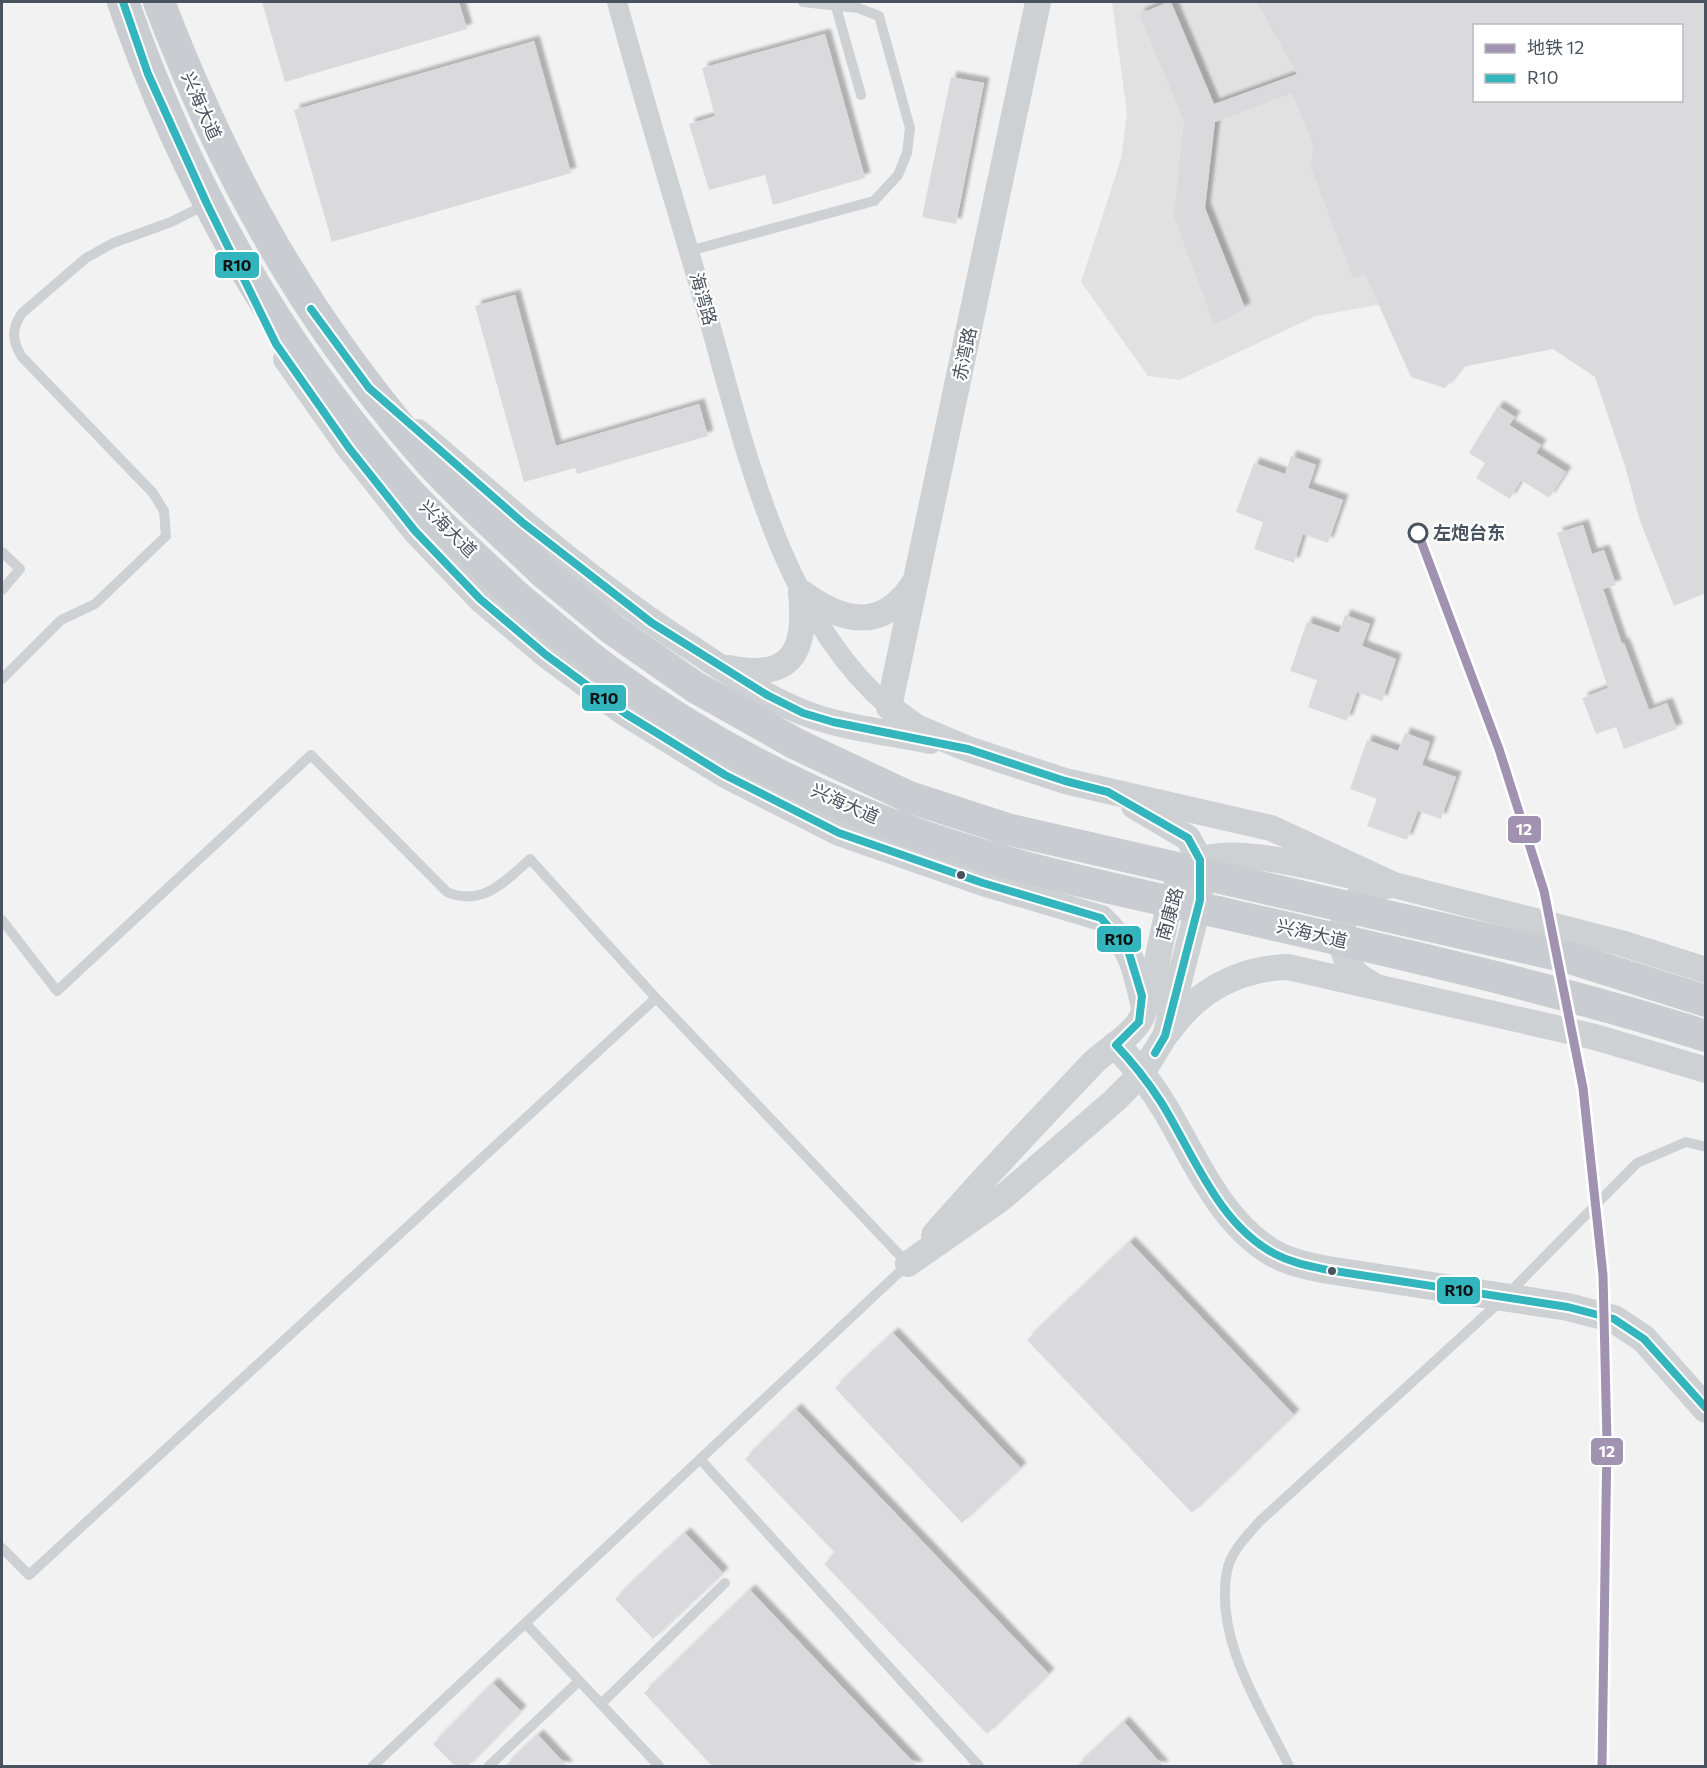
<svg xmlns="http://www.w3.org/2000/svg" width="1707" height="1768" viewBox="0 0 1707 1768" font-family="Commissioner,'Noto Sans SC',sans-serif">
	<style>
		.education { fill: #e1e1e2 }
		.building { fill: #dadadd; fill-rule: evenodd; filter: url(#shadow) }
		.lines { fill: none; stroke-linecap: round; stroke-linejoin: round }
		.service { stroke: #ced1d3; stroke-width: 10 }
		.minor { stroke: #ced1d3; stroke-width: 20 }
		.tertiary { stroke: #ced1d3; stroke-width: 26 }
		.secondary { stroke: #ced1d4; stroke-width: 28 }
		.primary { stroke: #c9cdd1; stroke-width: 32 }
		.primary-bridge { stroke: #c9cdd1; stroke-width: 32 }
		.bus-1-casing { stroke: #fff; stroke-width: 12 }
		.bus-1 { stroke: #33b5bd; stroke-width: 8 }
		.metro-1-casing { stroke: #fff; stroke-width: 14 }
		.metro-1 { stroke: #a192b2; stroke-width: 9 }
		.stop-dot { fill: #fff; stroke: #49535f; stroke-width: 3 }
		.bus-dot { fill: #49535f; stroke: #fff; stroke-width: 2 }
		.labels { text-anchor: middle; stroke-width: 4.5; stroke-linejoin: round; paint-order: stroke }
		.street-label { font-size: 18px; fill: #49535f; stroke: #fff }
		.stop-label { font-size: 18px; font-weight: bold; fill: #49535f; stroke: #fff; text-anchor: start }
		.line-badge { stroke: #fff; stroke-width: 2 }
		.badge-label { font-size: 16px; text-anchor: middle; font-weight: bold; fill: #fff }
		.pale-badge-label { font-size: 16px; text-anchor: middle; font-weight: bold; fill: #111 }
	</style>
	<defs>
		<filter id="shadow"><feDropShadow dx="5.5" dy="-5.5" stdDeviation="1.5" flood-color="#0004"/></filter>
	</defs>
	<rect width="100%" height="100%" fill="#f3f2f2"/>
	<path class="education" d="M1112,2h421v23l-59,1v74l-63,199 -95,17 -137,64 -31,-4 -67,-94 40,-123 6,-46z"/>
	<path class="building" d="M262,2h197l8,27 -182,53z
		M1168,2h3l43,102 83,-30 -40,-72h449v591l-32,13 -34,-85 -15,-55 -30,-89 -42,-28 -91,18 -17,21 -34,-11 -46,-103 -12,5 -42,-111 2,-24 -21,-51 -77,29 -10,86 40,100 -31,17 -40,-109 10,-95 -45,-107zM1474,26h208v74h-208z
		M825,34l40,144 -92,27 -8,-30 -56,15 -20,-66 26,-8 -13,-48z
		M534,41l37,132 -239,69 -38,-132z
		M951,77l33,6 -28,141 -34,-7z
		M515,295l41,151 143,-42 9,32 -131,38 -2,-6 -51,14 -49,-176z
		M1498,406l17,11 -6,8 32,20 -5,8 30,19 -17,26 -28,-18 -11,19 -34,-21 9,-15 -16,-10z
		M1291,456l25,9 -8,23 35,12 -15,43 -25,-9 -9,29 -40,-14 9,-27 -27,-10 18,-49 31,11z
		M1583,525l9,29 12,-4 12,35 -13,4 19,55 2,-1 25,67 18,-7 10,26 -53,20 -8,-22 -20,7 -14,-36 26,-10 -51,-155z
		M1345,615l25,9 -8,22 34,13 -14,42 -25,-9 -10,29 -39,-14 9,-27 -27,-9 17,-49 32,11z
		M1405,733l25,9 -8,23 34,12 -15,42 -23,-8 -11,29 -40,-14 10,-27 -27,-10 17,-49 31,11z
		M1130,1242l164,173 -102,98 -165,-173z
		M893,1333l128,135 -59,55 -127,-135z
		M796,1409l253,265 -62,60 -163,-170 11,-11 -90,-94z
		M685,1533l38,40 -70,66 -38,-40z
		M750,1590l168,177h-205l-69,-74z
		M493,1683l28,28 -54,56h-11l-23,-23z
		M1124,1722l40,45h-88z
		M538,1735l30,32h-64z"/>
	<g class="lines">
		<path class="service" d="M836,7l25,88
			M689,251l185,-50 24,-26 9,-22 3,-25 -31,-112 -21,-8 -55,-6
			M2,552l18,17 -18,21
			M2,679l59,-59 34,-16 71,-68 -2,-25 -11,-18 -131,-136c-10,-16 -11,-28 0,-44l64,-55 27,-15 58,-21 36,-18
			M2,920l55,71 254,-236 136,137c35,15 59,-11 83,-33l126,139 252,266 -535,502
			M700,1459l279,307
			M2,1548l27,27 627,-577
			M526,1624l133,142
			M601,1704l124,-121
			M489,1766l90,-85
			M1289,1766c-28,-58 -75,-127 -62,-195 4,-20 20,-35 33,-50l244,-223 133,-135 49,-21 20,5"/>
		<path class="minor" d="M617,2c27,99 57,198 86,297 40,137 73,311 186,408"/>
		<path class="tertiary" d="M1038,2l-149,705 27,20 52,22 97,32 206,47 123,57 227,58 85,27
			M286,359l63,89 66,83 65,68 66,56 80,59 99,61 114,58 144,50 118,35c31,28 34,51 43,90
			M418,432c89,77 178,155 278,219 33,22 68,46 106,61 39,16 86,20 128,29
			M801,592c43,32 84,40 115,-12
			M729,668c64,13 78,-18 72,-76
			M1373,985c-6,-4 -15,-8 -19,-14 -21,-25 -15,-67 16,-81 7,-3 17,-4 24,-5
			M1169,1031c28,-40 70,-63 119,-64l307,70 111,33
			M934,1235c51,-59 104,-114 158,-171 13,-14 36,-25 47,-42 21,-35 22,-136 53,-158 34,-22 126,5 165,13
			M908,1264l94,-66 112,-97 28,-28 23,-37 35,-136v-40l-12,-22 -54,-32"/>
		<path class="secondary" d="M1116,1045c19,20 36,41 50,65 29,49 53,108 102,140 18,12 40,16 60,20l240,37 46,12 30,20 62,70"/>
		<path class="primary" d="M123,2c61,175 146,329 268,470 38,45 84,84 126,125
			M159,2c65,169 140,307 258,445 38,45 84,84 126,125"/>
		<path class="primary-bridge" d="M543,572l69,57 83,58 101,57 113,53 98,32 563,129 136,43
			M517,597c30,24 59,50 90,73 75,55 160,103 246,139 121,52 251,78 378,106 159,36 319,72 475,121"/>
		<defs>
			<path id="bus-1" d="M123,2l25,72 59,130 69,140 73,104 66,83 65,68 66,56 80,59 99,61 114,58 144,50 118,35 27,32 14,46 -3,26 -23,23c17,18 32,37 45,57 33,53 57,122 114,152 17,9 35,12 53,16l240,37 46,12 30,20 62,69
				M311,309l58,79 154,135 129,100 115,72 36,18 30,9 135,27 97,32 43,11 80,46 12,22v40l-35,136 -10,17"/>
		</defs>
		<use href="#bus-1" class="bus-1-casing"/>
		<use href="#bus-1" class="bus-1"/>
		<defs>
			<path id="metro-1" d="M1418,533l81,216 45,142 39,197 20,187 4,167 -5,324"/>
		</defs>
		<use href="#metro-1" class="metro-1-casing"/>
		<use href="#metro-1" class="metro-1"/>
	</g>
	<circle class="stop-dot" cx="1418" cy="533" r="9"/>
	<g class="bus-dot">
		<circle cx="961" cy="875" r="5"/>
		<circle cx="1332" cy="1271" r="5"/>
	</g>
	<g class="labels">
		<g class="street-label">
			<text transform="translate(201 106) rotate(66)" y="6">兴海大道</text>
			<text transform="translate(703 299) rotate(74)" y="6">海湾路</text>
			<text transform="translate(965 354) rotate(-78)" y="6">赤湾路</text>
			<text transform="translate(448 529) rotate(45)" y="6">兴海大道</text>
			<text transform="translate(845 804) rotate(24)" y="6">兴海大道</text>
			<text transform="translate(1170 914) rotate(-74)" y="6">南康路</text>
			<text transform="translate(1312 934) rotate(13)" y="6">兴海大道</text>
		</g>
		<g class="stop-label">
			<text x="1433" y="539">左炮台东</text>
		</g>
	</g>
	<g class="line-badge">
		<rect x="214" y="251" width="46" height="28" rx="6" fill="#33b5bd"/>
		<rect x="581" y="684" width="46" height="28" rx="6" fill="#33b5bd"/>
		<rect x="1507" y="815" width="35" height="29" rx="6" fill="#a192b2"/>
		<rect x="1096" y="925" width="46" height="28" rx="6" fill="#33b5bd"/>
		<rect x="1436" y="1276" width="45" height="29" rx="6" fill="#33b5bd"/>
		<rect x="1590" y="1437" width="34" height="29" rx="6" fill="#a192b2"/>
	</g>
	<g class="badge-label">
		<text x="1524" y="835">12</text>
		<text x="1607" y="1457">12</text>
	</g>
	<g class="pale-badge-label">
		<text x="237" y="271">R10</text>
		<text x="604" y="704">R10</text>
		<text x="1119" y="945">R10</text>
		<text x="1459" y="1296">R10</text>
	</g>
	<rect width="1707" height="1768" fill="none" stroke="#49535f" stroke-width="6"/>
	<rect x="1473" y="24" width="210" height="78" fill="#ffffff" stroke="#b6babf" stroke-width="1.5"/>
	<rect x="1485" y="44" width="30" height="9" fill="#a192b2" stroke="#b6babf" stroke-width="1.5"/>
	<text x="1527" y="54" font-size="18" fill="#49535f">地铁 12</text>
	<rect x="1485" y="74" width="30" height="9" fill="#33b5bd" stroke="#b6babf" stroke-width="1.5"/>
	<text x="1527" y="84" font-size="18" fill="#49535f">R10</text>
</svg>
